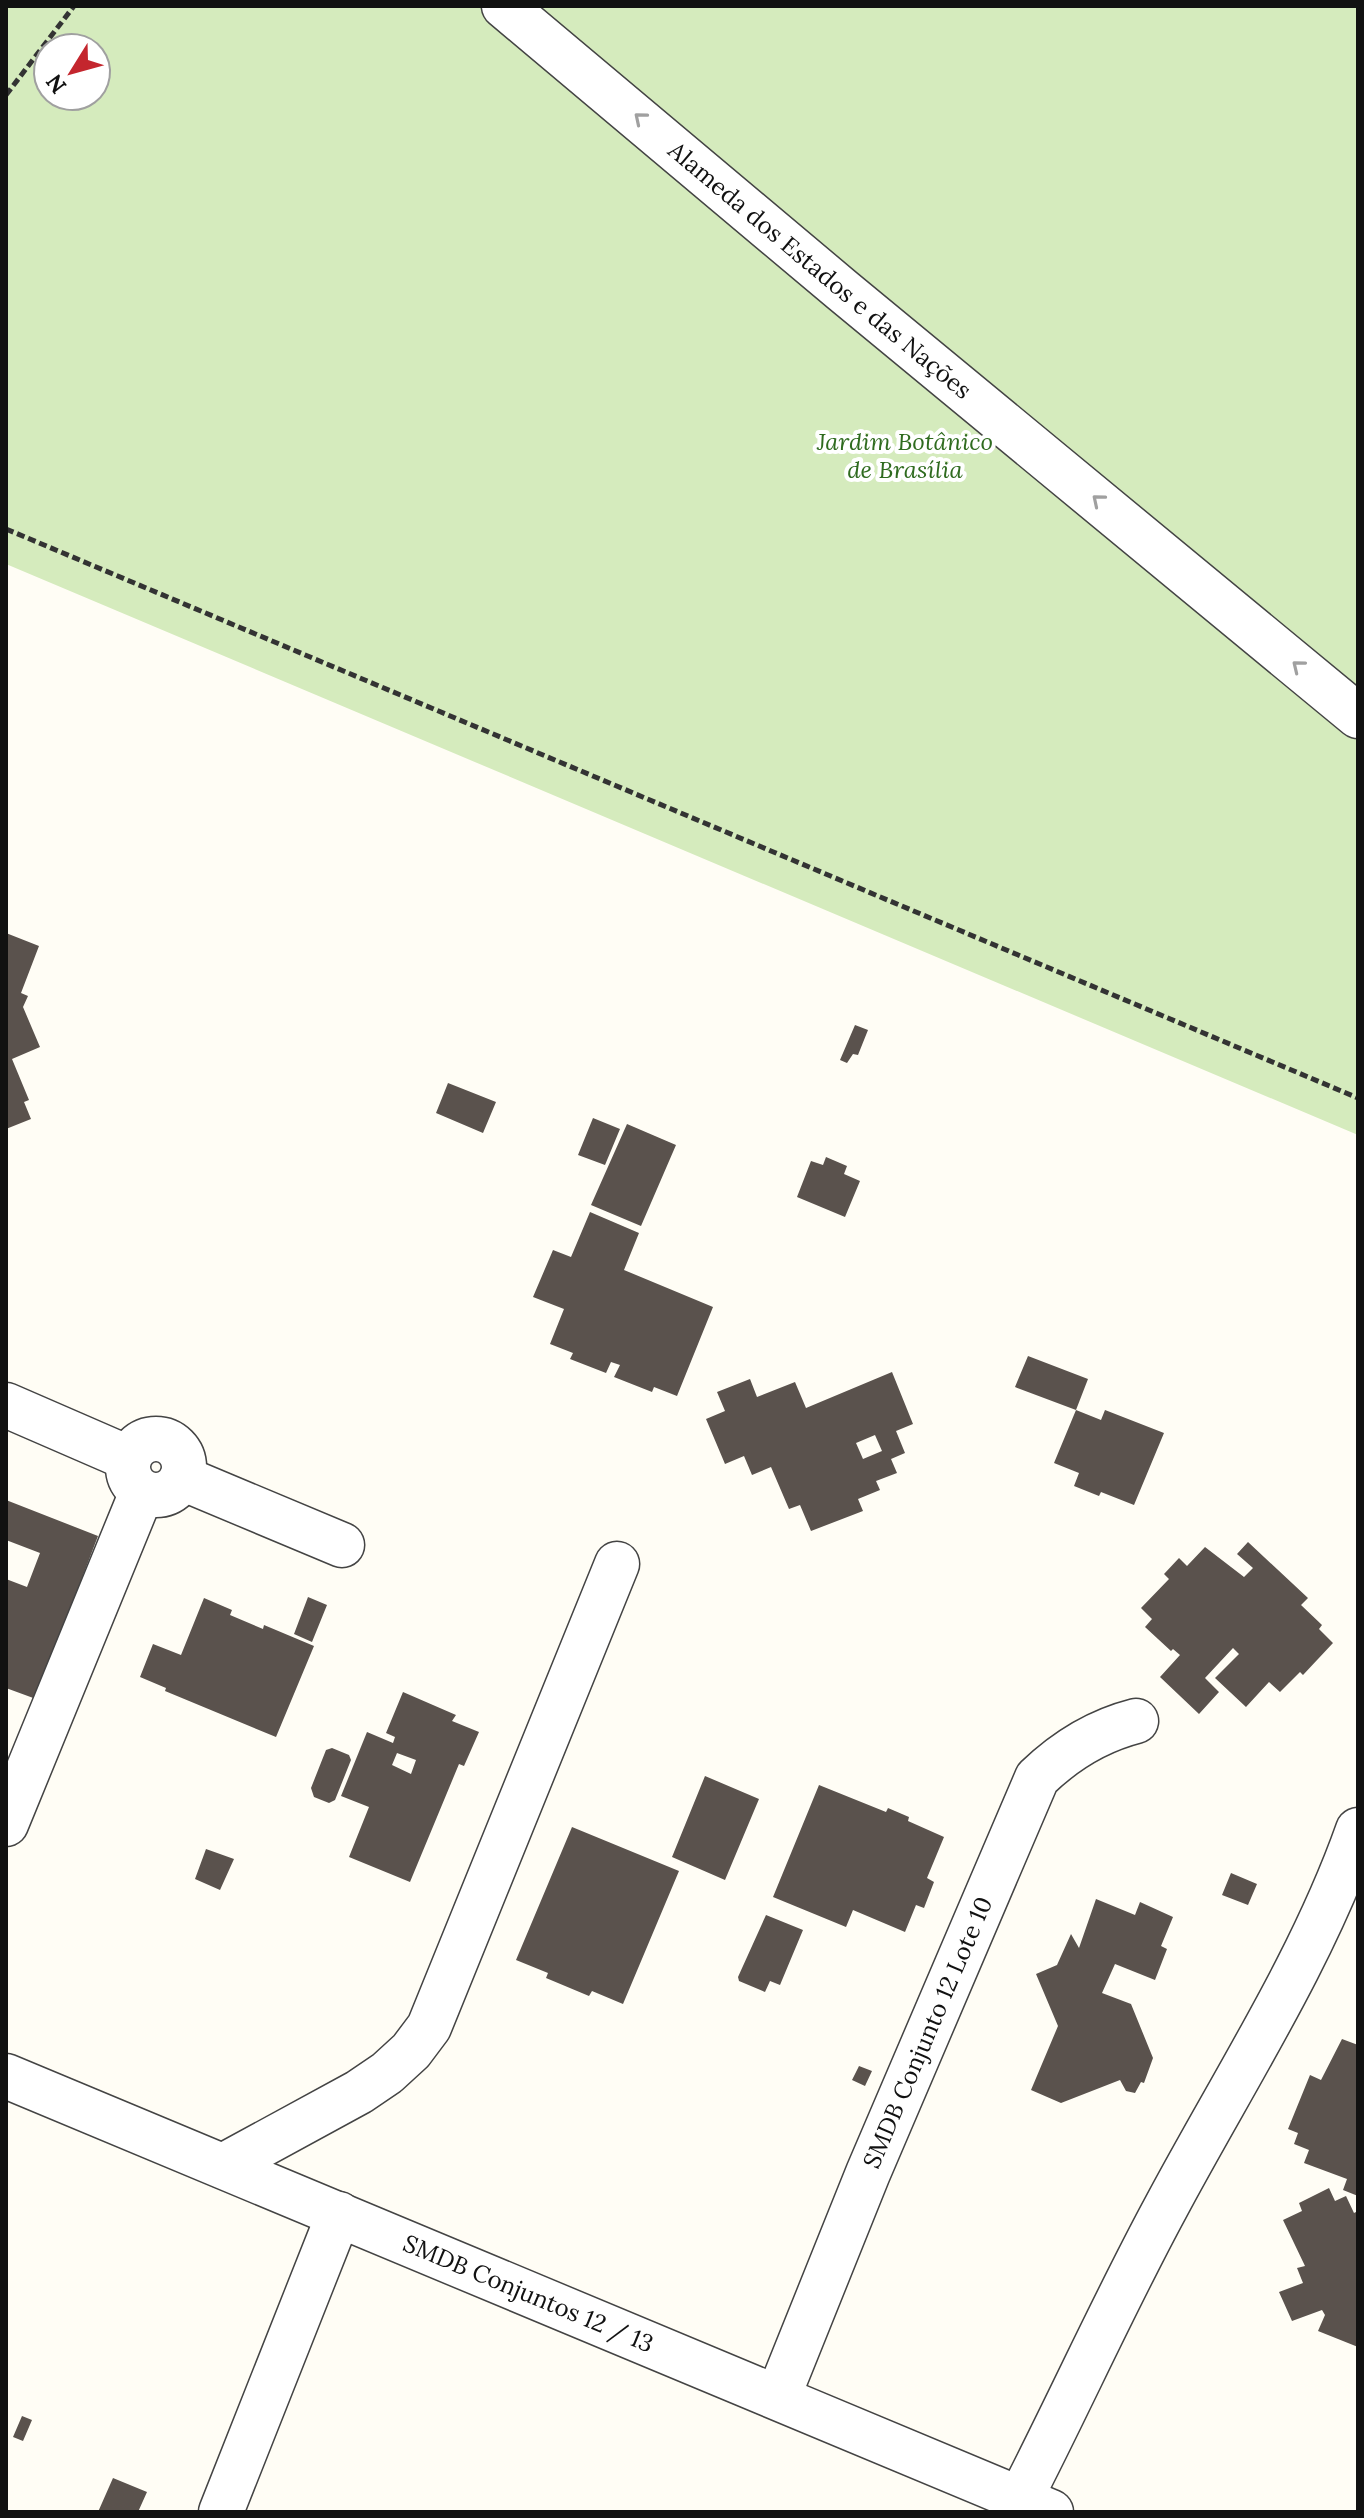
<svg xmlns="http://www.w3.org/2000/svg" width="1364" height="2518" viewBox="0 0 1364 2518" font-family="Lora,serif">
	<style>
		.park { fill: #d5ebbd; fill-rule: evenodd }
		.building { fill: #5a524d; fill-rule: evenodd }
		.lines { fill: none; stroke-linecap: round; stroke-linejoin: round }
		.minor-casing { stroke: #444; stroke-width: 47 }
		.path { stroke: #333; stroke-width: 5; stroke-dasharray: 8 4; stroke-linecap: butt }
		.minor { stroke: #fff; stroke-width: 44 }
		.oneway { stroke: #a0a0a0 }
		.labels { text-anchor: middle; stroke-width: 8; stroke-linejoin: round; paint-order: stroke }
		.street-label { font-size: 24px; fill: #111; stroke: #fff }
		.park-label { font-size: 24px; font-style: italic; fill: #2f6b1f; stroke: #fff }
	</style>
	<rect width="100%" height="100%" fill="#fffdf5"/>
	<path class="park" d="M6,6h1352v1129l-1352,-571zM48,48h48v48h-48z"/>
	<path class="building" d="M6,933l33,13 -18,47 7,3 -5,11 17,40 -28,12 17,41 -5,2 7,17 -25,10z
		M855,1025l13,5 -10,25 -5,-1 -6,9 -7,-3z
		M448,1083l48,19 -13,31 -47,-20z
		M593,1118l27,11 -15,36 -27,-10z
		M627,1124l49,21 -35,81 -50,-21z
		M826,1157l21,9 -3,8 16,7 -15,36 -48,-20 14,-36 12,4z
		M590,1212l49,21 -15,37 89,37 -36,89 -23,-9 -2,5 -38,-15 6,-12 -9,-3 -5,11 -36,-14 3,-6 -23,-9 14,-35 -31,-12 20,-47 18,7z
		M1028,1356l60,23 -12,31 -61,-23z
		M892,1372l21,52 -17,7 9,22 -14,6 6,14 -21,8 4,9 -22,9 5,12 -52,20 -11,-26 -11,4 -18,-42 -19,8 -8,-19 -19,8 -19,-45 19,-8 -8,-19 33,-13 7,18 38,-15 11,26zM875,1435l7,16 -19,8 -7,-16z
		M1076,1410l25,10 4,-10 59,23 -30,72 -33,-13 -2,4 -25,-10 5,-13 -25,-10z
		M6,1500l92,36 -62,163 -30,-11v-109l21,8 13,-34 -34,-13z
		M1248,1542l60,56 -7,7 21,20 -3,4 14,14 -30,32 -3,-3 -20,20 -11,-10 -23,25 -31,-29 24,-24 -6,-6 -28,30 14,14 -20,22 -39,-37 20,-22 -7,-6 -2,2 -26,-24 7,-8 -11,-11 28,-29 -5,-5 15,-16 8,8 18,-19 39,30 9,-9 -16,-14z
		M308,1597l19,8 -15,37 -18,-8z
		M204,1598l28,12 -2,5 33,14 1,-4 50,21 -38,91 -111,-46 1,-3 -26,-11 13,-33 28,11z
		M403,1692l53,23 -4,6 27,11 -15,34 -5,-2 -49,118 -61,-25 20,-50 -28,-11 26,-64 26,11 2,-6 -9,-4zM397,1753l19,7 -5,14 -19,-9z
		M332,1748l17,7 2,5 -16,40 -6,3 -15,-6 -3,-9 15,-38z
		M705,1776l54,23 -34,81 -53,-23z
		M819,1785l67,27 2,-4 21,9 -1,4 36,16 -17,41 7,4 -10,26 -8,-3 -11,27 -52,-22 -7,17 -73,-30z
		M572,1827l107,44 -56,133 -31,-13 -3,5 -43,-18 2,-5 -32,-13z
		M206,1849l28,10 -14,31 -25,-11z
		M1231,1873l26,11 -9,21 -26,-10z
		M1096,1899l39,16 5,-13 33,15 -12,29 6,3 -12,31 -40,-16 -13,29 29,11 22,54 -9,25 -3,-1 -6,11 -9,-2 -6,-11 -59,23 -30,-13 27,-64 -22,-52 21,-9 14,-31 8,14z
		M766,1915l37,15 -23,55 -10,-4 -5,11 -26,-11 -1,-4z
		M1342,2039l16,6v151l-15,-6 4,-11 -43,-16 5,-13 -15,-6 4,-11 -10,-4 22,-54 11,5z
		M859,2066l13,5 -7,15 -13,-6z
		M1329,2188l6,13 11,-5 8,17 4,-2v136l-40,-16 7,-16 -3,-5 -30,11 -13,-29 24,-9 -6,-15 8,-2 -22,-46 19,-9 -3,-8z
		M22,2416l10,4 -9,21 -10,-4z
		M113,2478l34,14 -9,20h-40z"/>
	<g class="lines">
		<defs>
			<g id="minor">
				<path id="s1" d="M504,6l338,284 516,426"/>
				<path d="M6,1405l122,53"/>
				<circle cx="156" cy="1467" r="28"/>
				<path d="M182,1478l160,67"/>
				<path d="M6,1824l136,-332"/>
				<path id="s2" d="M6,2076l1045,436"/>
				<path d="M223,2166l136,-74 28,-19 24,-22 18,-24 188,-463"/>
				<path id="s3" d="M778,2397l90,-224 169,-395c29,-28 60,-47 99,-57"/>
				<path d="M1020,2499c50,-97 94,-196 146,-292 66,-124 145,-244 192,-377"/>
				<path d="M221,2512l118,-298"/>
			</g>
		</defs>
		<use href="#minor" class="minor-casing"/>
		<path class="path" d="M6,95l68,-89
			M6,529l1352,569"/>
		<use href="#minor" class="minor"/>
	</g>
	<defs><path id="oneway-chevron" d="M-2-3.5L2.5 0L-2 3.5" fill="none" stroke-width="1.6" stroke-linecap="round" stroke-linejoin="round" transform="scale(2)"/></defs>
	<g class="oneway">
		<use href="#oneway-chevron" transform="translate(640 118) rotate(-140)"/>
		<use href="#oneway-chevron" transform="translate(1098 500) rotate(-140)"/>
		<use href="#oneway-chevron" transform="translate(1298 666) rotate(-141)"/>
	</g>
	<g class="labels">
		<g class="street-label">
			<text dy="8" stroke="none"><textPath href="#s1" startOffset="412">Alameda dos Estados e das Nações</textPath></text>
			<text dy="8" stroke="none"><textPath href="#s3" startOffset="394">SMDB Conjunto 12 Lote 10</textPath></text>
			<text dy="8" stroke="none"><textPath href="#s2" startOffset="566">SMDB Conjuntos 12 / 13</textPath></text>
		</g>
		<g class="park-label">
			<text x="905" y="450">Jardim Botânico<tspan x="905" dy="28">de Brasília</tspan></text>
		</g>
	</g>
	<rect width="1364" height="2518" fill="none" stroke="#111111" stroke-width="16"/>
	<g transform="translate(72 72) rotate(233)"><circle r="38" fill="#ffffff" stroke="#a0a0a0" stroke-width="2"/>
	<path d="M0-6L14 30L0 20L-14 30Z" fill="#c4262e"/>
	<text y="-12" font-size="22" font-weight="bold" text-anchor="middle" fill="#111111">N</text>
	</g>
</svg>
